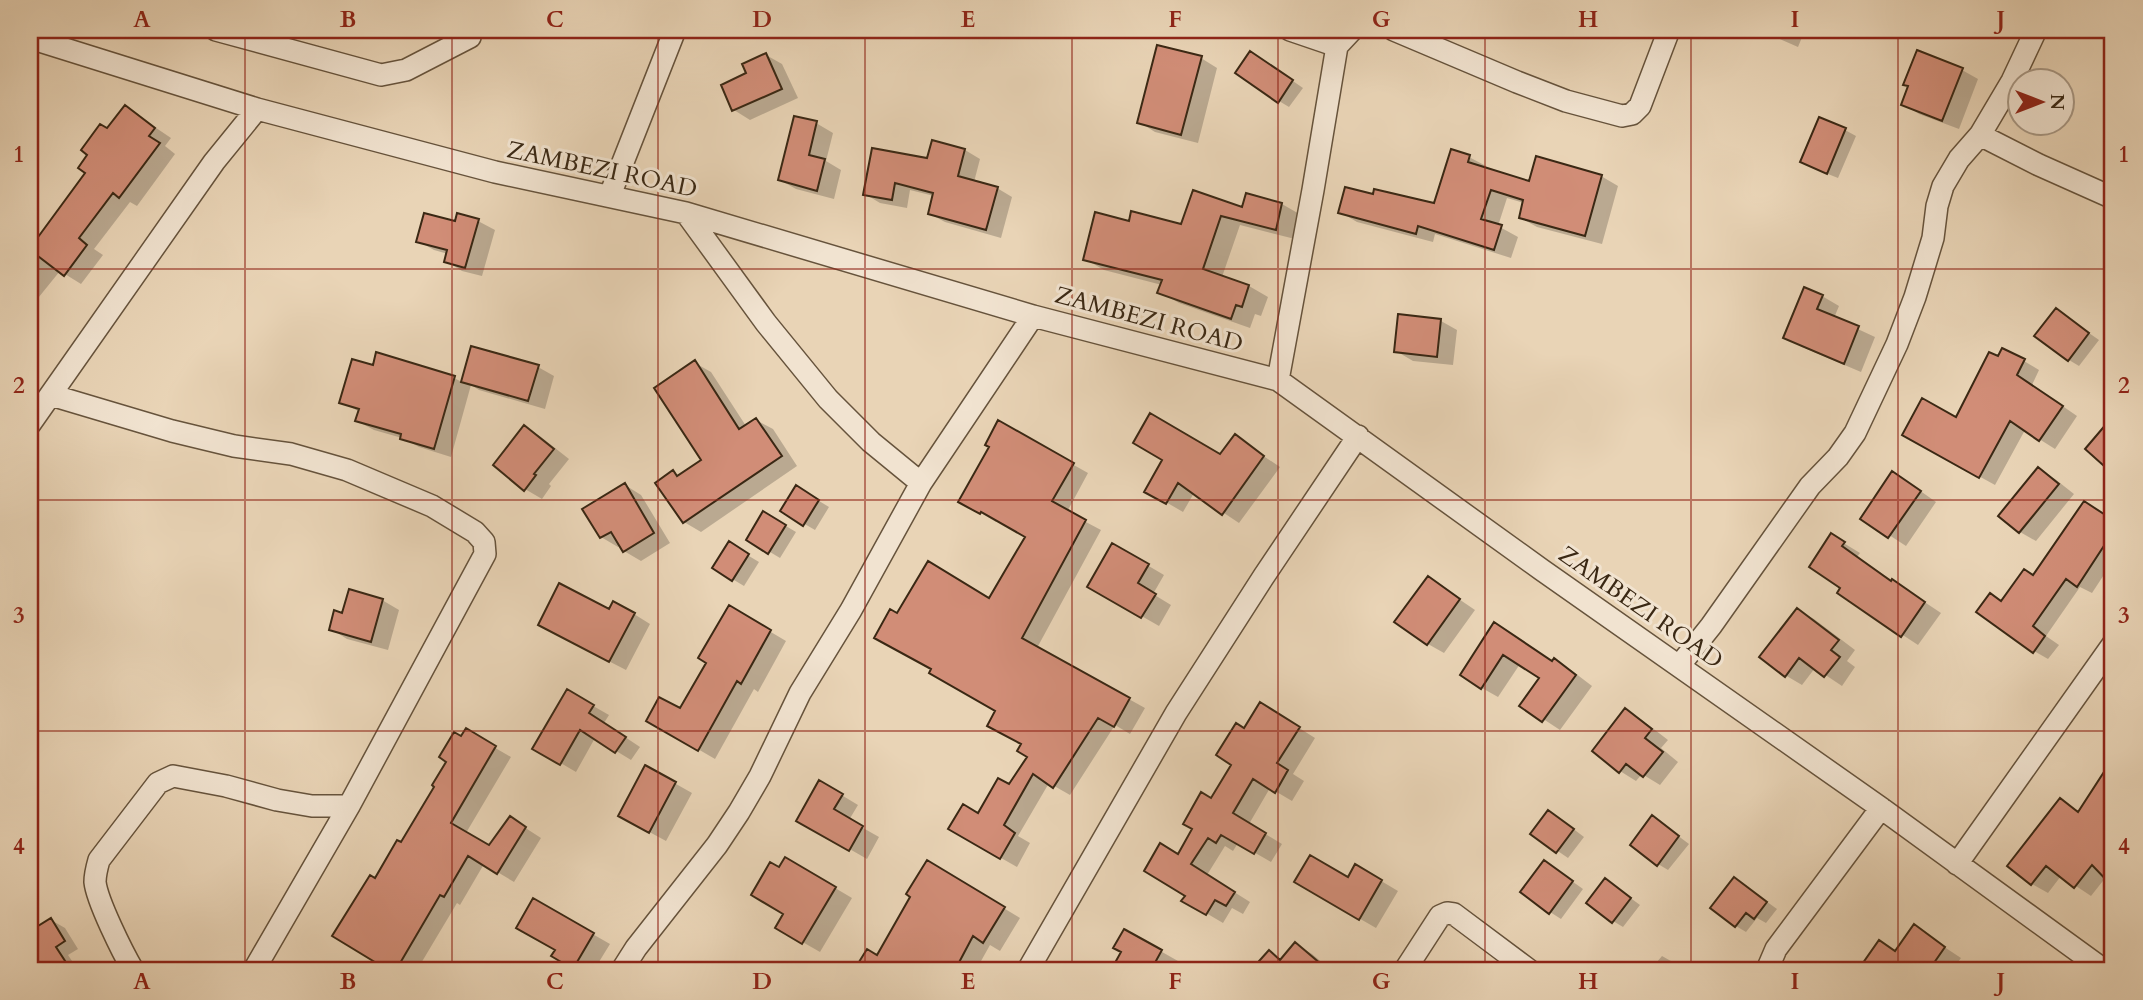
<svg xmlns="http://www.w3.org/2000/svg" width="2143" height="1000" viewBox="0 0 2143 1000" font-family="Cardo,serif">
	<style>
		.shadow { fill: #0003 }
		.building { fill: #d18d77; stroke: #3a2814; stroke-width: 2 }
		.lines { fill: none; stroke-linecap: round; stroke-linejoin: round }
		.minor-casing { stroke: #66533c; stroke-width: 24 }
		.minor { stroke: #f1e3d0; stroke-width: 21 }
		.grid { fill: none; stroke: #8f2418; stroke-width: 2; stroke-opacity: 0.55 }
		.labels { text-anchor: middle; stroke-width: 6; stroke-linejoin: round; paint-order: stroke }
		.street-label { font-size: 24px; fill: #3a2814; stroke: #f1e3d0 }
		.neatline { fill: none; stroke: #8f2418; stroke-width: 2.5 }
		.grid-label { font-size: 23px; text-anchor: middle; font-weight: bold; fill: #8f2418 }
	</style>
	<rect width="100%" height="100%" fill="#e9d4b6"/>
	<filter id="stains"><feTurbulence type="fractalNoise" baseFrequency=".00286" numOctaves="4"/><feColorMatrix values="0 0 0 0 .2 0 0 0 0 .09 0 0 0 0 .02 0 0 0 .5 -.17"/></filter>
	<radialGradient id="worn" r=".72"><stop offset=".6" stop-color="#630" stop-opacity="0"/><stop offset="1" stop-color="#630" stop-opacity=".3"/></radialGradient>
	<path class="shadow" d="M1759,30h46l-7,17z
		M766,55l16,9 16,34 -48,22 -16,-10 -11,-25 25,-11z
		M1201,58l16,10 -19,75 -43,-11 -16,-10z
		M1261,59l42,29 -14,19 -10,-6z
		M1962,70l16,9 -19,50 -40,-15 -16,-10z
		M125,107l46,31 -6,8 10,8 -38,52 -7,-4 -36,47 9,6 -22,29 -21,-13 -30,37v-57l58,-78 19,-43z
		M816,123l17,10 -7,28 15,9 -7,29 -38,-10 -16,-9z
		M1845,130l11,6 -18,42 -25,-10z
		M933,142l32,8 15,9 -6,23 23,6 15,9 -11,41 -56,-16 -15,-8 4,-18 -24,-6 -3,18 -27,-5 -15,-9 63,-34z
		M1469,157l17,9 -1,3 45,14 71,-7 17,10 -16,58 -65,-17 -16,-9 3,-15 -17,-5 -9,28 20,11 -7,21 -76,-24 -2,8 -76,-20 -17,-10 34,-16 61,9z
		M1247,195l35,9 19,11 -6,24 -55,-14 -18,52 27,9 19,11 -7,19 -6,-2 -5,14 -71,-25 -19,-11 2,-7 -58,-15 -19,-11 45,-36 52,3 61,-16z
		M478,221l17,9 -13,46 -20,-5 -16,-10 2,-7 -14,-4 -16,-9 38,-17z
		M1822,296l17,10 -5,12 41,19 -14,35 -59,-25 -17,-10z
		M2056,310l43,30 -20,26 -10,-6z
		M1400,316l41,5 16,9 -4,35 -40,-4 -17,-10z
		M472,348l66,19 16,9 -9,33 -66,-19 -8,-5 -20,72 -32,-10 -17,-9 -28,-8 -17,-9 3,-9 -19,-10 113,-24 8,4z
		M1999,358l25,3 15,9 -7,15 45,31 -22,33 -30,-19 -30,55 -91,-50 53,-16z
		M695,363l16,9 35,54 10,-6 17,9 24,37 -96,66 -17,-10 -11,-50 7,4 23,-16z
		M999,423l89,50 -21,39 34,18 -64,118 108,60 -15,26 -15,-9 -45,70 -21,-12 -31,53 12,7 -13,24 -67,-38 29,-14 31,-29 20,-30 -7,-12 -25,-34 -65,-41 -35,-54 92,-14 37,-65 -29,-17 -2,3 -35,-21 31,-54z
		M525,427l16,10 28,22 -20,25 2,2 -9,13 -17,-10z
		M1235,437l45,30 -41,56 -45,-30 -11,19 -36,-21 74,-34z
		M2038,469l17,10 19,15 -38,47 -16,-9z
		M1909,483l27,19 -30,44 -43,-28z
		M625,485l16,10 29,48 -29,18 -17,-10 -4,-6 -2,2 -17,-10z
		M796,487l33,20 -14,23 -33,-19z
		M2098,511l15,10v40l-21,32 -12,-6 -34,49 13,9 -11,14 -14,-8 -31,-49 31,-26z
		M764,513l32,19 -16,26 -32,-19z
		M1832,536l28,17 -3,4 84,56 -23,32 -79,-52 4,-5z
		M729,544l30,18 -15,24 -30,-18z
		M1113,545l51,30 -11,19 18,11 -12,21 -70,-40z
		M1428,578l47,32 -31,43 -16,-9z
		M382,600l17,10 -11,40 -41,-11 -16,-10 13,-14z
		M729,607l57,34 -28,51 -4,-3 -39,70 -67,-39 32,-9 28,-49z
		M1797,610l17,9 41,31 -8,11 8,6 -13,19 -27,-18 -13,17 -17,-10z
		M634,614l16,10 -24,46 -70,-36z
		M1495,625l58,37 1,-1 17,9 21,16 -32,44 -38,-25 20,-27 -22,-14 -22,33 -16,-9z
		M567,691l42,24 -5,8 36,24 -9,13 -36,-22 -19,34 -41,-24z
		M1626,710l16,10 26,20 -7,8 17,14 -18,23 -18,-11 -6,7 -16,-10z
		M1277,714l38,24 -22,36 11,7 -12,20 -22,-13 -21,36 33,20 -11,18 -33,-19 -5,8 -8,-5 -18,29 43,27 -7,12 -11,-6 -9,15 -39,-23 3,-5 -8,-39 54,-92 12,-34z
		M466,731l45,26 -45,76 24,14 20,-29 31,20 -27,44 -30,-18 -24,41 -3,-2 -40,67h-26l-56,-34 67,-92z
		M2113,746v139l-7,-8 -15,19 -30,-20 -13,17 -16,-9 -22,-18 51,-66 19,12 30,-45 -7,-5z
		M646,767l46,26 -26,48 -46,-25z
		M820,782l38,23 -9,15 30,17 -12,22 -68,-39z
		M1653,817l36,27 -21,26 -10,-6z
		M1559,818l25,19 -16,21 -35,-24z
		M786,859l66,39 -32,54 -42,-24 8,-14z
		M1356,866l42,25 -22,37 -80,-46 53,-3z
		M1555,869l28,20 -22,30 -11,-7z
		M944,872l76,46 -20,33 -10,-6 -14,25h-111l-6,-4 19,-9z
		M1606,880l34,25 -17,22 -10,-6z
		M1745,886l32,23 -11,14 -9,-5 -11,14 -10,-6z
		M533,900l77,44 -16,26h-16l-25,-14 4,-7z
		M51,920l14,8 13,21 -10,6 10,15h-30l-2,-3 -4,3h-12v-37z
		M1914,927l47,31 -9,12h-92l20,-28 16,10z
		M1125,931l53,30 -5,9h-60l10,-18z
		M1296,944l16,10 19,16h-78l16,-18 14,8z
		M1662,956l16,9 7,5h-35z"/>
	<path class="building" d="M1157,45l45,11 -21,79 -44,-12z
		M1917,50l46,18 -21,53 -41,-16 7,-19 -5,-1z
		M1250,51l43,29 -15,23 -43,-30z
		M766,53l16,36 -50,22 -11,-26 25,-12 -4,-9z
		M125,105l30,23 -6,8 11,7 -41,55 -6,-5 -34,45 8,7 -23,31 -34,-26v-2l55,-75 -7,-5 9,-13 -6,-5 19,-26 7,4z
		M794,116l23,5 -8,34 16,4 -8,32 -39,-11z
		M1819,117l27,11 -19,46 -27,-12z
		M932,140l33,9 -7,27 40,11 -12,43 -58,-16 5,-21 -38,-10 -3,17 -29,-5 9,-47 55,10z
		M1451,149l19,6 -2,7 61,19 7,-25 66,19 -17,61 -66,-18 4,-18 -32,-10 -10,29 21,6 -8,25 -76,-24 -2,8 -78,-21 7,-26 28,7 1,-5 60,14z
		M1193,190l49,17 4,-14 36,10 -6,27 -55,-14 -18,53 46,16 -7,22 -6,-2 -5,14 -74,-26 5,-13 -79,-20 12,-48 34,9 2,-10 50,13z
		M424,213l31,8 2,-8 22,6 -14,49 -21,-6 3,-12 -31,-8z
		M1804,287l19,8 -6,14 42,17 -15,38 -61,-26z
		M2056,308l33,25 -21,28 -34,-25z
		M1398,314l43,5 -4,38 -43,-5z
		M471,346l68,19 -11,36 -67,-19z
		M2002,348l23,11 -8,16 46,31 -24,35 -29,-20 -31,57 -77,-43 20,-37 34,19 33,-65 9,4z
		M376,352l79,24 -21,73 -34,-10 1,-5 -46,-13 4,-12 -20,-6 13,-44 21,6z
		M695,360l44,69 17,-11 26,38 -99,67 -28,-40 18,-13 4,6 24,-16 -47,-72z
		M1150,413l70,41 15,-20 29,22 -42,59 -44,-32 -12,21 -22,-12 18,-32 -29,-17z
		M2113,416v58l-28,-25z
		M998,420l76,43 -22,38 34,19 -64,118 108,60 -16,29 -16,-9 -45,70 -20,-14 -29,51 11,8 -15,26 -52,-30 15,-25 15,9 20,-35 11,6 18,-27 -10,-6 4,-7 -34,-18 8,-15 -66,-38 2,-4 -57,-31 16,-29 7,4 31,-52 61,37 17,-29 19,-32 -44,-25 -1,2 -22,-12 31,-55 -4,-2z
		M524,425l30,24 -20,25 2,1 -12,16 -31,-26z
		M2038,467l21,17 -40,49 -21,-17z
		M1892,471l29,20 -33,47 -28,-19z
		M625,483l29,50 -31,19 -12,-20 -11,6 -18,-29z
		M796,485l23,15 -16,26 -23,-15z
		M2084,501l29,19v12l-36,55 -11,-8 -33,47 12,10 -12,17 -57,-41 14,-19 11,8 23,-32 9,6z
		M763,511l23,14 -18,29 -22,-14z
		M1831,533l14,9 -3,4 49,35 1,-2 33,23 -24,35 -64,-44 3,-5 -31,-21z
		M729,541l20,13 -17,27 -20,-13z
		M1112,543l37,21 -11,19 18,11 -15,24 -54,-31z
		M1428,576l32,23 -33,46 -33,-23z
		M559,583l50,26 4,-8 22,12 -26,49 -71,-37z
		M349,589l34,10 -12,43 -42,-12 5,-20 8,3z
		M729,605l42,25 -30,54 -4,-3 -39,70 -52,-30 13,-24 21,11 26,-45 -8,-5z
		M1797,608l42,32 -8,10 9,7 -16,20 -25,-19 -14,19 -26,-20z
		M1494,622l58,39 2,-3 22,17 -34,47 -23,-16 20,-28 -36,-23 -22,34 -21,-14z
		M567,689l27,16 -5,8 37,24 -11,16 -35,-23 -20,35 -28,-16z
		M1260,702l40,25 -23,36 11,7 -13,23 -22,-14 -20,34 33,20 -12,21 -33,-19 -5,8 -8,-5 -17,26 44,28 -9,14 -11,-6 -9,15 -25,-14 4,-5 -41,-25 16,-28 18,11 14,-25 -9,-5 18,-32 10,6 20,-33 -15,-10 20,-32 8,5z
		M1625,708l27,21 -7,9 18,14 -20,25 -17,-13 -7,9 -27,-22z
		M466,728l30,18 -45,77 38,22 21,-29 16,11 -29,47 -29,-18 -24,41 -4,-2 -44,75h-8l-56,-34 38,-61 5,3 22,-38 4,2 33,-55 -2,-2 14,-23 -7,-5 15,-25 7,4z
		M2113,758v129l-21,-22 -18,23 -28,-22 -15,19 -24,-19 53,-68 18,14z
		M645,765l31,17 -27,51 -31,-17z
		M819,780l24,14 -9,15 29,17 -14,25 -53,-30z
		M1548,810l26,19 -18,24 -26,-19z
		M1652,815l27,21 -22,30 -27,-21z
		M1310,855l38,22 7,-13 27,16 -23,40 -65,-38z
		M785,857l51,30 -34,57 -27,-16 8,-14 -32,-19 19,-33 9,5z
		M927,860l78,47 -22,36 -10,-7 -18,34h-101l13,-21 10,6 33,-58 -4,-3z
		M1544,860l29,21 -24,33 -29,-22z
		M1734,877l33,25 -13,17 -8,-6 -11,14 -25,-19z
		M1605,878l26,20 -19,25 -26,-20z
		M533,898l61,35 -21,36 -22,-13 4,-6 -39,-22z
		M51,918l14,23 -9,6 15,23h-41v-39z
		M1914,924l31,23 -16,23h-71l21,-30 16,11z
		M1124,929l38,21 -11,20h-40l10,-18 -8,-4z
		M1295,942l33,28h-77l18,-20 11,10z"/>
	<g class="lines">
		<defs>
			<path id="minor" d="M216,30l165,45 25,-5 64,-33
				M1290,30l47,16
				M1394,30l123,52 49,19 56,15 10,-2 8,-8 29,-76
				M30,38l227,71 238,63 191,41 347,103 245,64 264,190 339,238 223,162
				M1980,135l59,30 74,33
				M610,195l65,-165
				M686,213l80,110 62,76 43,43 50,41
				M1278,380l35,-190 24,-144 15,-16
				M51,395l121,36 62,15 57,8 56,16 85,36 43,26 9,10 1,12 -136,252 -95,164
				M30,424l184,-262 43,-53
				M1679,666l32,-40 99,-140 28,-29 17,-24 42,-89 18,-47 18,-59 4,-32 6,-20 16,-27 21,-24 32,-54 24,-51
				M1957,864l156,-220
				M133,970c-10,-17 -36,-69 -38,-88 0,-7 2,-15 4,-22l59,-77 15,-7 53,10 51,14 35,6h37
				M622,970l14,-22 81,-103 22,-33 21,-36 40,-83 51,-83 70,-127 112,-167
				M1028,970l148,-257 88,-137 94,-140
				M1405,970l35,-54 7,-3 7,1 75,56
				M1767,970l9,-21 105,-141"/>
		</defs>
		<use href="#minor" class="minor-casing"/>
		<use href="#minor" class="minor"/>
	</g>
	<path class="grid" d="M245,30v940M452,30v940M658,30v940M865,30v940M1072,30v940M1278,30v940M1485,30v940M1691,30v940M1898,30v940M30,269h2083M30,500h2083M30,731h2083"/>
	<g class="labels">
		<g class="street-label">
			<text transform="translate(602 169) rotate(12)" y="8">ZAMBEZI ROAD</text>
			<text transform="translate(1149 319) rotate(15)" y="8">ZAMBEZI ROAD</text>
			<text transform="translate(1641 607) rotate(35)" y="8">ZAMBEZI ROAD</text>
		</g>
	</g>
	<rect width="2143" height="1000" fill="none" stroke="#e9d4b6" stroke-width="77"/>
	<g transform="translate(2041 102) rotate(90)"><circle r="33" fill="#f1e3d0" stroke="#a89885" stroke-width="2"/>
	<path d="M0-5L12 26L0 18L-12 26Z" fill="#8f2418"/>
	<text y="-10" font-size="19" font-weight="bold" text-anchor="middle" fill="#3a2814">N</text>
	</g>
	<rect x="38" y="38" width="2066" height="924" class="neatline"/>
	<g class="grid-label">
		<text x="142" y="27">A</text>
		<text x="348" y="27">B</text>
		<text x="555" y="27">C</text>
		<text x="762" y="27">D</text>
		<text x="968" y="27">E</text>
		<text x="1175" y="27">F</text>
		<text x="1381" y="27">G</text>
		<text x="1588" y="27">H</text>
		<text x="1795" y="27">I</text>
		<text x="2001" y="27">J</text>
		<text x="19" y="162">1</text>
		<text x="2124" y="162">1</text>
		<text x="19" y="393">2</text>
		<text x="2124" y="393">2</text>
		<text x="19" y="623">3</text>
		<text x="2124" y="623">3</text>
		<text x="19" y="854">4</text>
		<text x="2124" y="854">4</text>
		<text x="142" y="989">A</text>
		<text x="348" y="989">B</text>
		<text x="555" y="989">C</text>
		<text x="762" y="989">D</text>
		<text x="968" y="989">E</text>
		<text x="1175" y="989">F</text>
		<text x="1381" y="989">G</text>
		<text x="1588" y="989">H</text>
		<text x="1795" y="989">I</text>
		<text x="2001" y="989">J</text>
	</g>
	<rect width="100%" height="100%" filter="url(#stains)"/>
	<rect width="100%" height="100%" fill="url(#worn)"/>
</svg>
